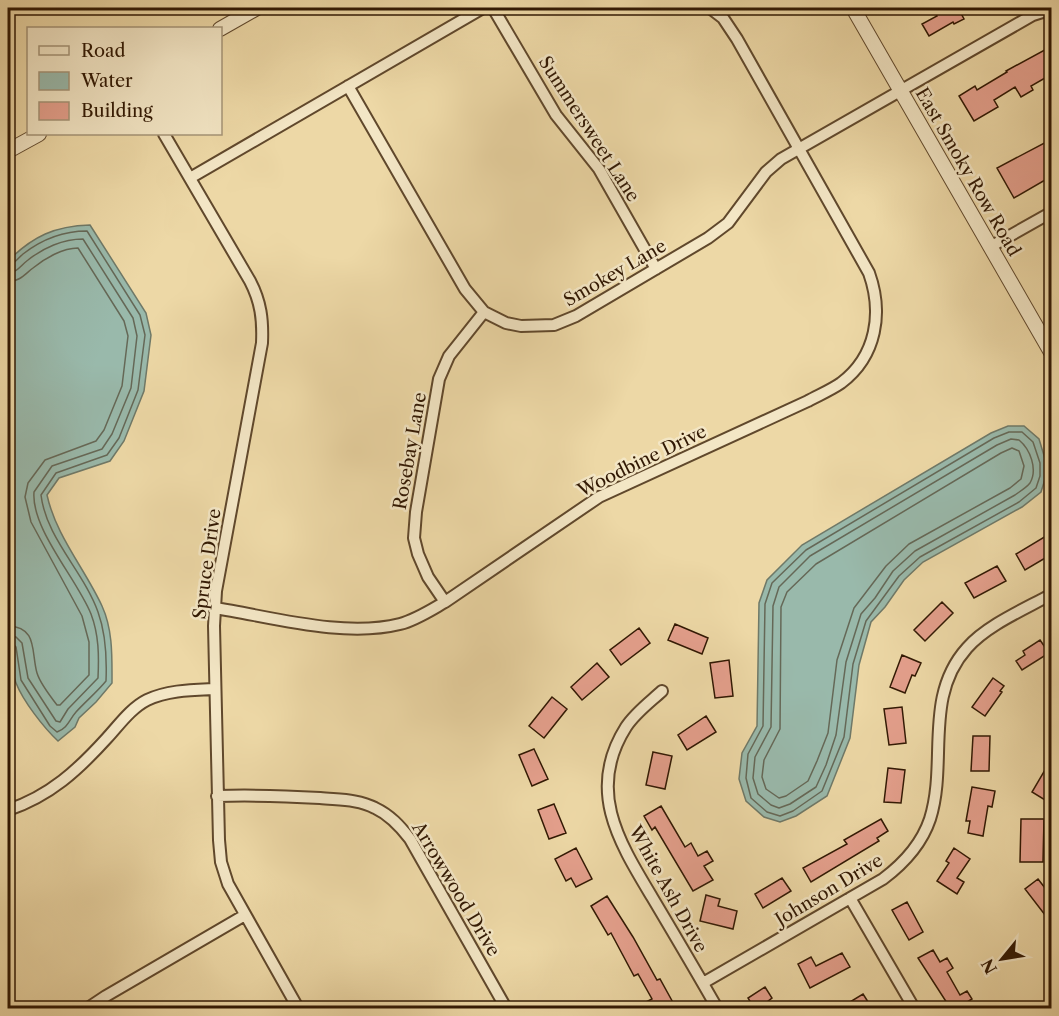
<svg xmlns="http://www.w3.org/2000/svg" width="1059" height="1016" viewBox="0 0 1059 1016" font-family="'Libre Caslon Text',serif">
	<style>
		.water { fill: #99b9ab; stroke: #6f7968; stroke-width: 1.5 }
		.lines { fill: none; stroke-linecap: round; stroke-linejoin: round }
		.shore { stroke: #656857; stroke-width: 1.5 }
		.building { fill: #e5a08d; stroke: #311803; stroke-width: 1.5 }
		.minor-casing { stroke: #60482c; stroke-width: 14 }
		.tertiary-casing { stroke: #60482c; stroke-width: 16 }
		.minor { stroke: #f3e6c5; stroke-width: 10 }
		.tertiary { stroke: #f3e6c5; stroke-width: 14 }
		.labels { text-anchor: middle; stroke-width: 5; stroke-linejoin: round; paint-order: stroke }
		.street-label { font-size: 18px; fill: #311803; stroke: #f3e6c5 }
	</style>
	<rect width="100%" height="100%" fill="#edd8a6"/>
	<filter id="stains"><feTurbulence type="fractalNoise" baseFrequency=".00333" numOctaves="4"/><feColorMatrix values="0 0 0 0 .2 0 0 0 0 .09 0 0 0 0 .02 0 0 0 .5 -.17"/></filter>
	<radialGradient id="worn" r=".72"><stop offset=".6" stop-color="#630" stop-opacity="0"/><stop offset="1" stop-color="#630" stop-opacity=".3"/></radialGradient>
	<path class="water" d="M90,225l56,88 5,22 -7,56 -20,50 -14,20 -51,17 -12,17c9,41 38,74 55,111 11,24 10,51 10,77l-16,19 -17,16 -4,9 -17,14c-14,-13 -35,-40 -42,-58 -5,-12 -4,-29 -8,-42v-380c25,-25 47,-35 82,-36z
		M1008,426h16l15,13 7,23v14l-5,16 -19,15 -99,55 -19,18 -19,27 -14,15 -12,43 -9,73 -23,58 -31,20 -16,6 -16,-5 -18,-16 -7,-22 3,-26 15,-27 2,-123 8,-23 35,-35 189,-112z"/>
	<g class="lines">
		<path class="shore" d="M8,265c7,-1 9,-6 15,-11 18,-14 40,-23 64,-23l53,84 5,20 -7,55 -19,48 -12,17 -51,18 -15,22c5,43 43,77 57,117 8,22 9,45 8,69 -9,11 -20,20 -30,31 -7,8 -8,16 -19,20l-7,-6 -29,-46 -5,-33 -3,-3 -5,-1
			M8,273c10,-1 12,-7 20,-13 15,-12 35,-21 55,-21l50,79 4,18 -6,52 -19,46 -10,15 -50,17 -18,26c-3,37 43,87 57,122 8,21 8,42 7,64l-30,31 -8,13 -4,-1 -28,-43 -6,-35 -6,-6 -8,-2
			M8,282c12,-1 16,-7 25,-14 12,-10 30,-20 45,-20l46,73 4,15 -6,50 -18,44 -8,11 -51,19 -17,23 -3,14 6,25 51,94 7,26v33l-29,30h-3c-7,-9 -17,-22 -20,-32 -6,-21 1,-46 -29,-47
			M1009,432h13l11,10 7,21v13l-4,12 -17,14 -99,55 -21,19 -33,45 -13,43 -9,73 -22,54 -29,20 -13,5 -13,-4 -16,-14 -5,-20 2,-24 15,-28 2,-122 7,-21 34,-33 188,-112z
			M1011,439l8,1c11,9 19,29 11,43 -4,5 -11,9 -15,12l-100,56 -22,20 -18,27 -14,16 -15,48 -10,73 -10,30 -10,22 -26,17 -11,4 -8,-3 -13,-11 -5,-16 2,-21 16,-30 2,-121 6,-19 31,-31 187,-111z
			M1012,448l7,3 5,15 -3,13 -11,9 -101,56 -23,22 -32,42 -17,52 -9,73 -11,28 -9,20 -22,15 -7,2 -13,-9 -4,-12 2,-17 16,-31 1,-122 6,-15 29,-28 185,-111z"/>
	</g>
	<path class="building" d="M945,8h13l6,11 -10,5 -1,-2 -24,14 -7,-12 15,-8 -2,-3z
		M1052,46v28l-21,12 2,4 -12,7 -6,-10 -21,13 4,7 -24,14 -15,-25 16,-10 2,4 30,-18 -1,-1z
		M1052,139v37l-38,22 -17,-30z
		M1046,536l6,10v8l-27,16 -9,-16z
		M997,566l9,15 -32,17 -9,-15z
		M942,602l11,11 -28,28 -11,-11z
		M675,624l33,14 -6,16 -34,-14z
		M639,628l11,15 -29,22 -11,-15z
		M1040,640l9,13 -27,17 -6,-9 9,-6 -2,-4z
		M902,655l19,8 -6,13 -3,-1 -7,18 -15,-6z
		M729,660l4,36 -18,2 -5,-35z
		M597,663l12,14 -27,23 -11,-13z
		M993,678l11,8 -4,5 2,1 -17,24 -13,-9z
		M552,697l15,12 -23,29 -15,-12z
		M902,707l4,36 -17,2 -5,-36z
		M706,716l10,16 -29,18 -9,-15z
		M973,736h17l-1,35h-18z
		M534,749l14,30 -16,7 -13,-31z
		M653,752l19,4 -7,33 -19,-4z
		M1052,758v31l-7,11 -13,-8z
		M888,768l17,2 -4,33 -17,-1z
		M972,787l23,4 -3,16 -4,-1 -5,30 -15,-3 2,-12h-4z
		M554,804l12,29 -17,6 -11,-29z
		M661,806l24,41 6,-4 7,13 9,-5 6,10 -9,5 9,14 -20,11 -38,-64 -3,3 -8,-14z
		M881,819l7,12 -11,7 2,3 -68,41 -8,-14 44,-24 -3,-4z
		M1021,819h23l-1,43h-23z
		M576,848l16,31 -16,8 -5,-9 -5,3 -11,-22z
		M954,848l16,11 -13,19 7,4 -7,12 -20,-13 12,-18 -3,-2z
		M782,878l9,13 -28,17 -8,-14z
		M1038,879l14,18v27l-27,-35z
		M706,895l14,4 -2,7 19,5 -4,18 -33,-8z
		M607,896l26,41 24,43 3,-1 16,29h-42l18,-9 -14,-25 -4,2 -23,-43 -3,2 -17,-29z
		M907,902l16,30 -14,8 -17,-30z
		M933,950l7,12 7,-4 6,10 -6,4 13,23 7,-4 5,8 -5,3 4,6h-34l10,-5 -29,-45z
		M842,953l8,14 -40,21 -12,-24 13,-7 5,9z
		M765,987l7,11 -5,4 4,6h-17l-6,-10z
		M863,994l9,14h-32z"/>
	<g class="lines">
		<defs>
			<path id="minor" d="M493,8l63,107 43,54 57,100
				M348,86l117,203 19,23 22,11 15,3 33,-1 22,-9 132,-78 20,-15 38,-51 15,-13 252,-144 19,-6
				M164,134l86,147c11,21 13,39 12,62l-46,248 -2,35 5,214 2,22 7,22 70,124
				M190,178l293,-170
				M990,247l62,-35
				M445,602l-17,-25 -10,-23 -4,-16 2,-26 23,-133 10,-23 35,-44
				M215,608c57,9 129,30 185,16 16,-4 31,-14 45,-22l154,-105 209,-96c11,-6 23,-11 33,-18 36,-27 42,-71 28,-110l-132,-234 -14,-21 -13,-10
				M662,691c-12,11 -27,22 -36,36 -40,63 -7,115 26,170 22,37 44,74 65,111
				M217,796c35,-1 69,0 103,2 19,2 38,1 55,10 15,7 25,18 35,31l96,169
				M8,810c42,-14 70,-40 99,-72 12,-13 24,-30 40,-38 21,-10 46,-10 68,-11
				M850,898l64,110
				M703,983l180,-104c20,-15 39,-36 47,-60 18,-57 -7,-122 37,-171 20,-23 58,-39 85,-54
				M88,1008l18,-12 139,-81"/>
			<path id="tertiary" d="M853,8l199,346
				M220,29l37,-21
				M8,151l31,-17"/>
		</defs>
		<use href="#minor" class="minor-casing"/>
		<use href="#tertiary" class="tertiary-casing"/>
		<use href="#minor" class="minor"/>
		<use href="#tertiary" class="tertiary"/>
	</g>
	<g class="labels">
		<g class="street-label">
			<text transform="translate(589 129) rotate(57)" y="6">Summersweet Lane</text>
			<text transform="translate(968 172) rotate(60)" y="6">East Smoky Row Road</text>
			<text transform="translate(615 273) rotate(-30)" y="6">Smokey Lane</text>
			<text transform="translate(410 451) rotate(-80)" y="6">Rosebay Lane</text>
			<text transform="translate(642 461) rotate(-26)" y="6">Woodbine Drive</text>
			<text transform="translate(207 564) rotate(-82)" y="6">Spruce Drive</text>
			<text transform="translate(456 889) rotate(59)" y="6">Arrowwood Drive</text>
			<text transform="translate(668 889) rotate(61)" y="6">White Ash Drive</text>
			<text transform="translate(829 890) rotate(-31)" y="6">Johnson Drive</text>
		</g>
	</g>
	<rect width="1059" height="1016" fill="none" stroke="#edd8a6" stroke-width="30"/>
	<rect x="9" y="9" width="1041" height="998" fill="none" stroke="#311803" stroke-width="3"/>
	<rect x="15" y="15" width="1029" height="986" fill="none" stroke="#311803" stroke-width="1.5"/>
	<rect x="27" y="27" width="195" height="108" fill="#f3e6c5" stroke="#a59477" stroke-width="1.5"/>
	<rect x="39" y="46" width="30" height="9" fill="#f3e6c5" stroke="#a59477" stroke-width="1.5"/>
	<text x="81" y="57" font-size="18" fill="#311803">Road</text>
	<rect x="39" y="72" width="30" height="18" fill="#99b9ab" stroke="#a59477" stroke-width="1.5"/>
	<text x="81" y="87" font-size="18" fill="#311803">Water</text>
	<rect x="39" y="102" width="30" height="18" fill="#e5a08d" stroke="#a59477" stroke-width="1.5"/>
	<text x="81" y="117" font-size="18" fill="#311803">Building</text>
	<g transform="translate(1002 959) rotate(240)" stroke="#f3e6c5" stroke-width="4.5" paint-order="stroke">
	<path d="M0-4.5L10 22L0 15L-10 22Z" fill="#311803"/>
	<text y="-9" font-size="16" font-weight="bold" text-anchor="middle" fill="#311803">N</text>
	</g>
	<rect width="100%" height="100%" filter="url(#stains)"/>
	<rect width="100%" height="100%" fill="url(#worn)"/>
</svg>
